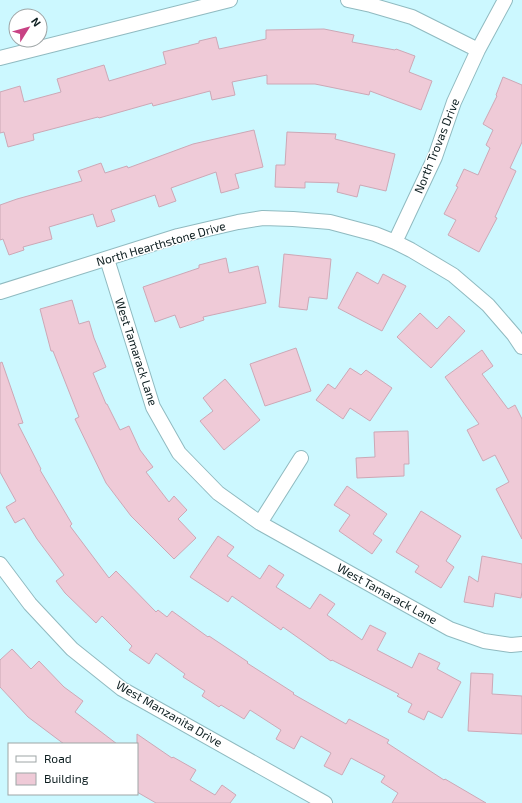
<svg xmlns="http://www.w3.org/2000/svg" width="522" height="803" viewBox="0 0 522 803" font-family="'Exo 2',sans-serif">
	<style>
		.building { fill: #efcad7; stroke: #cca8b6 }
		.lines { fill: none; stroke-linecap: round; stroke-linejoin: round }
		.street-casing { stroke: #90bac0; stroke-width: 16 }
		.street { stroke: #fff; stroke-width: 14 }
		.labels { text-anchor: middle; stroke-width: 3; stroke-linejoin: round; paint-order: stroke }
		.street-label { font-size: 12px; fill: #0d1e20; stroke: #fff }
	</style>
	<rect width="100%" height="100%" fill="#ccf8ff"/>
	<path class="building" d="M324,29l30,6 -2,7 43,8 1,-1 19,7 -6,16 23,9 -11,29 -51,-19 -1,4 -54,-11h-48v-9l-35,7 3,13 -23,5 -2,-9 -57,15 -1,-3 -53,15 -1,-1 -65,17 1,6 -26,7 -4,-15 -4,1v-41l20,-6 4,16 37,-10 -4,-13 47,-14 5,16 57,-17 -3,-12 36,-9v-2l17,-4 3,12 47,-10v-9z
		M503,77l19,8v57l-12,26 6,3 -21,46 2,1 -18,34 -31,-17 8,-15 -12,-6 14,-27 -2,-1 8,-17 14,6 12,-27 -4,-3 7,-15 -10,-6 14,-28 -1,-1z
		M254,130l9,37 -28,7 4,14 -18,5 -5,-21 -45,16 5,13 -17,6 -4,-12 -44,15 4,11 -18,6 -4,-13 -44,13 3,12 -29,8 1,3 -15,5 -6,-16 -3,1v-35l17,-6 65,-18 -4,-10 23,-8 4,10 22,-7 1,2 65,-24z
		M287,132l49,2 -1,5 60,15 -9,37 -26,-6 -3,12 -20,-5 2,-9 -34,-1v6l-30,-1 1,-22h9z
		M284,254l47,5 -4,40 -18,-2 -2,13 -28,-3z
		M226,258l3,15 29,-7 8,37 -63,14 1,3 -24,8 -5,-13 -20,7 -12,-35 56,-19v-3z
		M357,272l21,12 5,-10 23,12 -24,45 -44,-23z
		M72,300l7,24 10,-3 5,17 12,29 -13,6 13,31h1l13,26 9,-4 11,24 13,17 -7,5 23,30 5,-6 13,14 -9,9 18,19 -22,21 -43,-43 -25,-33 -31,-64 4,-2 -26,-66h-2l-11,-42z
		M420,313l17,16 12,-13 16,15 -34,37 -34,-31z
		M296,348l15,43 -46,15 -15,-42z
		M482,350l11,16 -11,8 26,35 7,-4 7,14v120l-26,-50 13,-7 -14,-27 -12,6 -16,-31 12,-6 -34,-47z
		M2,362l21,61 -5,1 23,45 -1,1 32,54 -2,2 39,52 7,-7 40,41 2,-2 9,7 5,-6 36,26 1,-1 39,26 -1,1 47,30 -1,1 53,30 3,-5 40,21 -2,3 57,37 1,-1 41,24h-94l6,-10 -17,-11 4,-6 -34,-18 -9,17 -18,-9 7,-13 -30,-17 -7,13 -18,-10 5,-9 -31,-20 -6,9 -23,-14 -2,2 -17,-11 3,-5 -22,-14 2,-3 -29,-21 -7,11 -20,-14 3,-4 -30,-30 -6,7 -31,-30 -9,-12 8,-6 -27,-36 -13,-21 -9,5 -9,-16 10,-6 -16,-29v-109z
		M350,368l11,7 5,-5 26,18 -22,33 -20,-13 -7,11 -27,-19 12,-16 7,5z
		M225,379l35,41 -36,30 -24,-29 13,-10 -10,-13z
		M408,431l1,33h-5v12l-47,2 -1,-20 19,-1 -1,-25z
		M347,486l40,28 -14,20 9,6 -10,14 -33,-23 11,-16 -16,-10z
		M421,511l40,25 -15,25 8,6 -13,21 -26,-16 4,-6 -23,-14z
		M218,536l16,11 -7,9 33,23 9,-14 15,10 -8,12 34,22 10,-15 15,10 -8,11 35,25 8,-15 16,8 -9,17 35,18 7,-15 21,10 -3,6 24,13 -19,36 -14,-7 -4,9 -16,-8 4,-8 -15,-8 2,-2 -67,-34 -1,1 -48,-34 -2,3 -49,-34 -4,6 -38,-25z
		M482,556l40,8v27l-1,7 -26,-5 -2,14 -29,-5 5,-26 9,6z
		M12,649l19,20 8,-8 25,26 19,14 -8,11 42,32h-53l-36,-27 -28,-30v-27z
		M471,673l22,1 -1,20 30,2v38l-54,-3z
		M137,734l35,24 1,-1 23,13 -6,10 25,15 7,-10 14,10 -6,8h-74l-19,-11z"/>
	<g class="lines">
		<defs>
			<path id="street" d="M348,0l23,5 41,12 66,33 27,-50
				M0,58l230,-58
				M395,242l40,-85 19,-55 24,-52
				M107,259l46,148 26,46 39,40 42,30 136,76 54,30 34,12 27,4 11,-1
				M0,292l178,-56 60,-14 25,-4 30,1 37,3 45,12 20,8 16,8 42,25 35,30 26,30 8,12
				M260,523l41,-65
				M0,564l30,40 42,45 50,40 203,114"/>
		</defs>
		<use href="#street" class="street-casing"/>
		<use href="#street" class="street"/>
	</g>
	<g class="labels">
		<g class="street-label">
			<text transform="translate(437 146) rotate(-68)" y="4">North Trovas Drive</text>
			<text transform="translate(161 244) rotate(-16)" y="4">North Hearthstone Drive</text>
			<text transform="translate(136 352) rotate(72)" y="4">West Tamarack Lane</text>
			<text transform="translate(387 594) rotate(29)" y="4">West Tamarack Lane</text>
			<text transform="translate(169 714) rotate(30)" y="4">West Manzanita Drive</text>
		</g>
	</g>
	<rect x="8" y="743" width="130" height="52" fill="#ffffff" stroke="#9ea5a6"/>
	<rect x="16" y="756" width="20" height="6" fill="#ffffff" stroke="#9ea5a6"/>
	<text x="44" y="763" font-size="12" fill="#0d1e20">Road</text>
	<rect x="16" y="773" width="20" height="12" fill="#efcad7" stroke="#9ea5a6"/>
	<text x="44" y="783" font-size="12" fill="#0d1e20">Building</text>
	<g transform="translate(28 28) rotate(53)"><circle r="19" fill="#ffffff" stroke="#9ea5a6"/>
	<path d="M0-3L7 15L0 10L-7 15Z" fill="#c84284"/>
	<text y="-6" font-size="11" font-weight="bold" text-anchor="middle" fill="#0d1e20">N</text>
	</g>
</svg>
